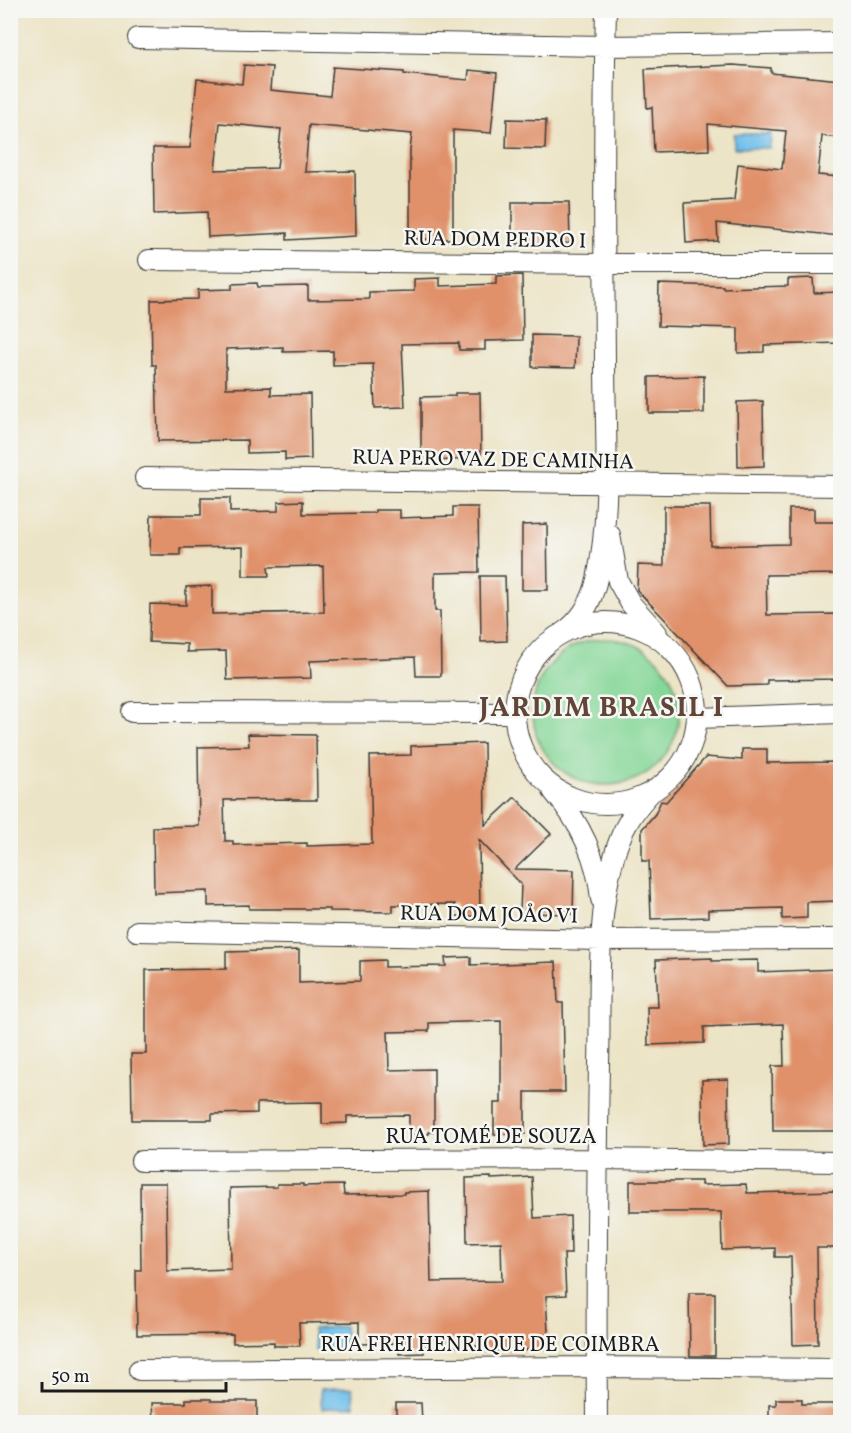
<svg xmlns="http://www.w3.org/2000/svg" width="851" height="1433" viewBox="0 0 851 1433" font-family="Vollkorn,serif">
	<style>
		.green { fill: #85d798; stroke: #507a5a; stroke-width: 1.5 }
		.water { fill: #71c0ec; stroke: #466e84; stroke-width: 1.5 }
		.building { fill: #e0916b; fill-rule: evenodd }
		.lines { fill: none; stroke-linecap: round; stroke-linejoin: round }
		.minor-casing { stroke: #3b3a36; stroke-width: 22 }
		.minor { stroke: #fff; stroke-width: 20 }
		.labels { text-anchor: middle; stroke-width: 5; stroke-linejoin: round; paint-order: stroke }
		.street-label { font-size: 21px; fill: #1c1c1c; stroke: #f6f6f2 }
		.district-label { font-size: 27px; font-weight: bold; letter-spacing: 1.5px; fill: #614538; stroke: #f6f6f2 }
	</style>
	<rect width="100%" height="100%" fill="#f6f6f2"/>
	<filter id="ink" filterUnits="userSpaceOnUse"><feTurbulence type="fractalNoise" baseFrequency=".0167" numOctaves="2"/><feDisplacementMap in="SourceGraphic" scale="12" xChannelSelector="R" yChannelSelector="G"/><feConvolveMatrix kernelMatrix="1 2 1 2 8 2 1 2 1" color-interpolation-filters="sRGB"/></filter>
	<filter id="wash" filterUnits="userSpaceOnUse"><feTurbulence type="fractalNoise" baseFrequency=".008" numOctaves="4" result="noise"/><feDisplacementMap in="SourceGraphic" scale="24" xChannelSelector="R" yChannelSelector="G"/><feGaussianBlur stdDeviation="1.35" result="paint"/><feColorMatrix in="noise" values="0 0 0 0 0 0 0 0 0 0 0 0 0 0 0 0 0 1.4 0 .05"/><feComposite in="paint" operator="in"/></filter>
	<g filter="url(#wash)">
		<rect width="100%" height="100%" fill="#ece4c6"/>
		<path class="green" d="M533 712a73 73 0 1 1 146 0a73 73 0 1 1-146 0Z"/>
		<path class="water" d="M734,134h37l-1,14h-36z
			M344,1326l2,21 -31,3 -2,-21z
			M352,1388l2,18 -32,3 -2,-19z"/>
		<g id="blocks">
			<path class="building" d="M244,65l28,2 -2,23 60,6 3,-29 71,5v2l64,6 1,-10 28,3 -6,60 -38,-3v109h-43v-89l2,-16 -57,-5 -46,-4 -4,47 50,-1 1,65 -69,4v-7l-79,4 -1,-25 -53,2 -1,-66h37l7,-69 45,5zM220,123l61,6 -4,39 -62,2z
				M733,65l38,3v5l69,7v58l-18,-2 -4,39 22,2v59l-123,-13 1,18 -32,2 -2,-40 50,-3 4,-36 44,5 4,-38 -78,-7 1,26 -55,2 -2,-45 -5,1 -2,-39z
				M507,119l39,1 -1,29 -39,-1z
				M512,202h57l1,41 -58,1z
				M522,275l1,65 -38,1v9h-26v-7l-57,1 3,63 -30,1 -2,-44 -40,1v-14l-50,1v-5l-57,2v39l45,-1v8l39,-1 1,65 -26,1v-8l-38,1v-13l-89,1 -2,-76h-4l-1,-65 47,-1v-9l34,-1v-5l25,-1 1,4 50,-1v14l61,-1v-7l45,-1v-12l26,-1v8l56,-2v-8z
				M813,278l1,15 26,-1v51l-76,2v7l-26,1v-25l-80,-2 1,-42 64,2v2l65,-2v-7z
				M532,335l44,1 -1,32 -43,-1z
				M704,376v37h-55v-36z
				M455,393h25l1,65 -60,4v-65l34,-1z
				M763,401l1,65 -26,1 -1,-65z
				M201,498h29v14l48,-1v-9l25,-1v13l72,-1v-3h25v8l53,-2v-9h25l1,65 -44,1v38h5l1,65h-25l-1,-19 -105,4 1,17 -84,2 -1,-29 -39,1v-8l-38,-2 1,-38 36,1v-18l26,-1v28l112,-2 -1,-46 -55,1 1,9h-26v-29l-63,1v7h-30l1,-40h50z
				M664,506h46l1,40 78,-2v-35h25v13h26v52l-74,1 1,40 73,-1v65l-73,1v5l-39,1 -91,-96 1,-25 26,1z
				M547,524l1,66h-26v-65z
				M480,576h25l2,65 -26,1z
				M248,734l68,1 1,65h-25l-1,-1 -67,1 1,41h8v4l74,-2v3l65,-2 -2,-88 41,-1v-9l73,-3 1,82 30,-28 36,37 -36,35 59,1 -1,44 -53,-1 1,-29 -42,-44 1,76h-25v-12l-62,1v7l-63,-1v-2h-81v-4l-41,1v-15l-54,2 -1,-66 46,-1 -1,-79 51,-1z
				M742,749h25v14l73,-1v139l-33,1v16l-25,1v-11l-74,2v7l-57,2 -2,-58h-7v-32l13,-15 6,-13 5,1 40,-45 36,3z
				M299,950v33l61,-2v-20l25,-1v7l61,-1 -1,-8 26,-1v8l85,-3 2,41h5l2,89h-40v42h-31v-31h7v-82l-72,2v8l-41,1 1,38 45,-1v63h-5v2l-20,1v-20l-62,1v7l-25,1v-22l-65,1v10l-45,1v6h-80l-1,-66h15v-84l80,-1v-17z
				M712,958v3l46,-1v12l82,-3v162h-67l-1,-65h12l-1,-42 -79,3v16l-56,2 -1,-38h11l-2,-47z
				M728,1079l1,65 -26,1 -1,-65z
				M491,1177v2l41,-2 2,41 36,-2 1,38h-7l2,41 -20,1 3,53 -63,3v-6l-62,1v6l-25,1v-11l-40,1v-22l-60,1 1,23h-26v-4l-41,1v-9l-96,1 -1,-65h5l-1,-87h26l1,88 64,-2 -1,-81 47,-1v-3h26v2l40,-1 1,10 60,-1v-2l25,-1 2,91 71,-1 -1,-39 -34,1 -1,-65z
				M630,1181h71v4l45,-1 1,9 93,-2v57h-23l1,96 -25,1 -2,-88h-16v-9l-53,2 -1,-38h-91z
				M689,1293h26v63h-25z
				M186,1399h25v2h46v21h-104l-1,-19h34z
				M776,1399h26v5h37v18h-70v-17h7z
				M396,1403h25l1,19h-26z"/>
		</g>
	</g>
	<g filter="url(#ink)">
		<use href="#blocks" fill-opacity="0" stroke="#3b3a36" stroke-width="1.5"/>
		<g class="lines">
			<defs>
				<path id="minor" d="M138,38l467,8 235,-3
					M149,260l455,4h236
					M145,478l695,8
					M610,535l8,46 13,23 26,29
					M515 713a91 91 0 1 1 182 0a91 91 0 1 1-182 0Z
					M561,634c20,-13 31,-32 36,-55 15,-71 8,-146 8,-218 -1,-117 -2,-234 1,-351
					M132,712l383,1
					M697,718l143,-5
					M553,791c27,31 44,65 48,108
					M137,931l465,9 238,-1
					M141,1161l457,-2 242,3
					M139,1370l457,-3 244,2
					M597,1422c-1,-119 0,-238 2,-358 2,-68 -4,-141 15,-207 7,-27 19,-46 38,-66"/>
			</defs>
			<use href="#minor" class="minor-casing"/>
			<use href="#minor" class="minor"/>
		</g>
	</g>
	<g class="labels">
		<g class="street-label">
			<text transform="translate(495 239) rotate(1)" y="7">RUA DOM PEDRO I</text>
			<text transform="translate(493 459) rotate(1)" y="7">RUA PERO VAZ DE CAMINHA</text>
			<text transform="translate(489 914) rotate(1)" y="7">RUA DOM JOÅO VI</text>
			<text x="491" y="1143">RUA TOMÉ DE SOUZA</text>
			<text x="490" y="1351">RUA FREI HENRIQUE DE COIMBRA</text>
		</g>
		<g class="district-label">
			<text x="602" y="716">JARDIM BRASIL I</text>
		</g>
	</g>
	<rect width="851" height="1433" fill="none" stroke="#f6f6f2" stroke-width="36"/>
	<path d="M42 1382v9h184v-9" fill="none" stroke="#1c1c1c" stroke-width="3"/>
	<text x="51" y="1382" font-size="18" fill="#1c1c1c" stroke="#f6f6f2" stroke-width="4.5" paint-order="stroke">50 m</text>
</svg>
